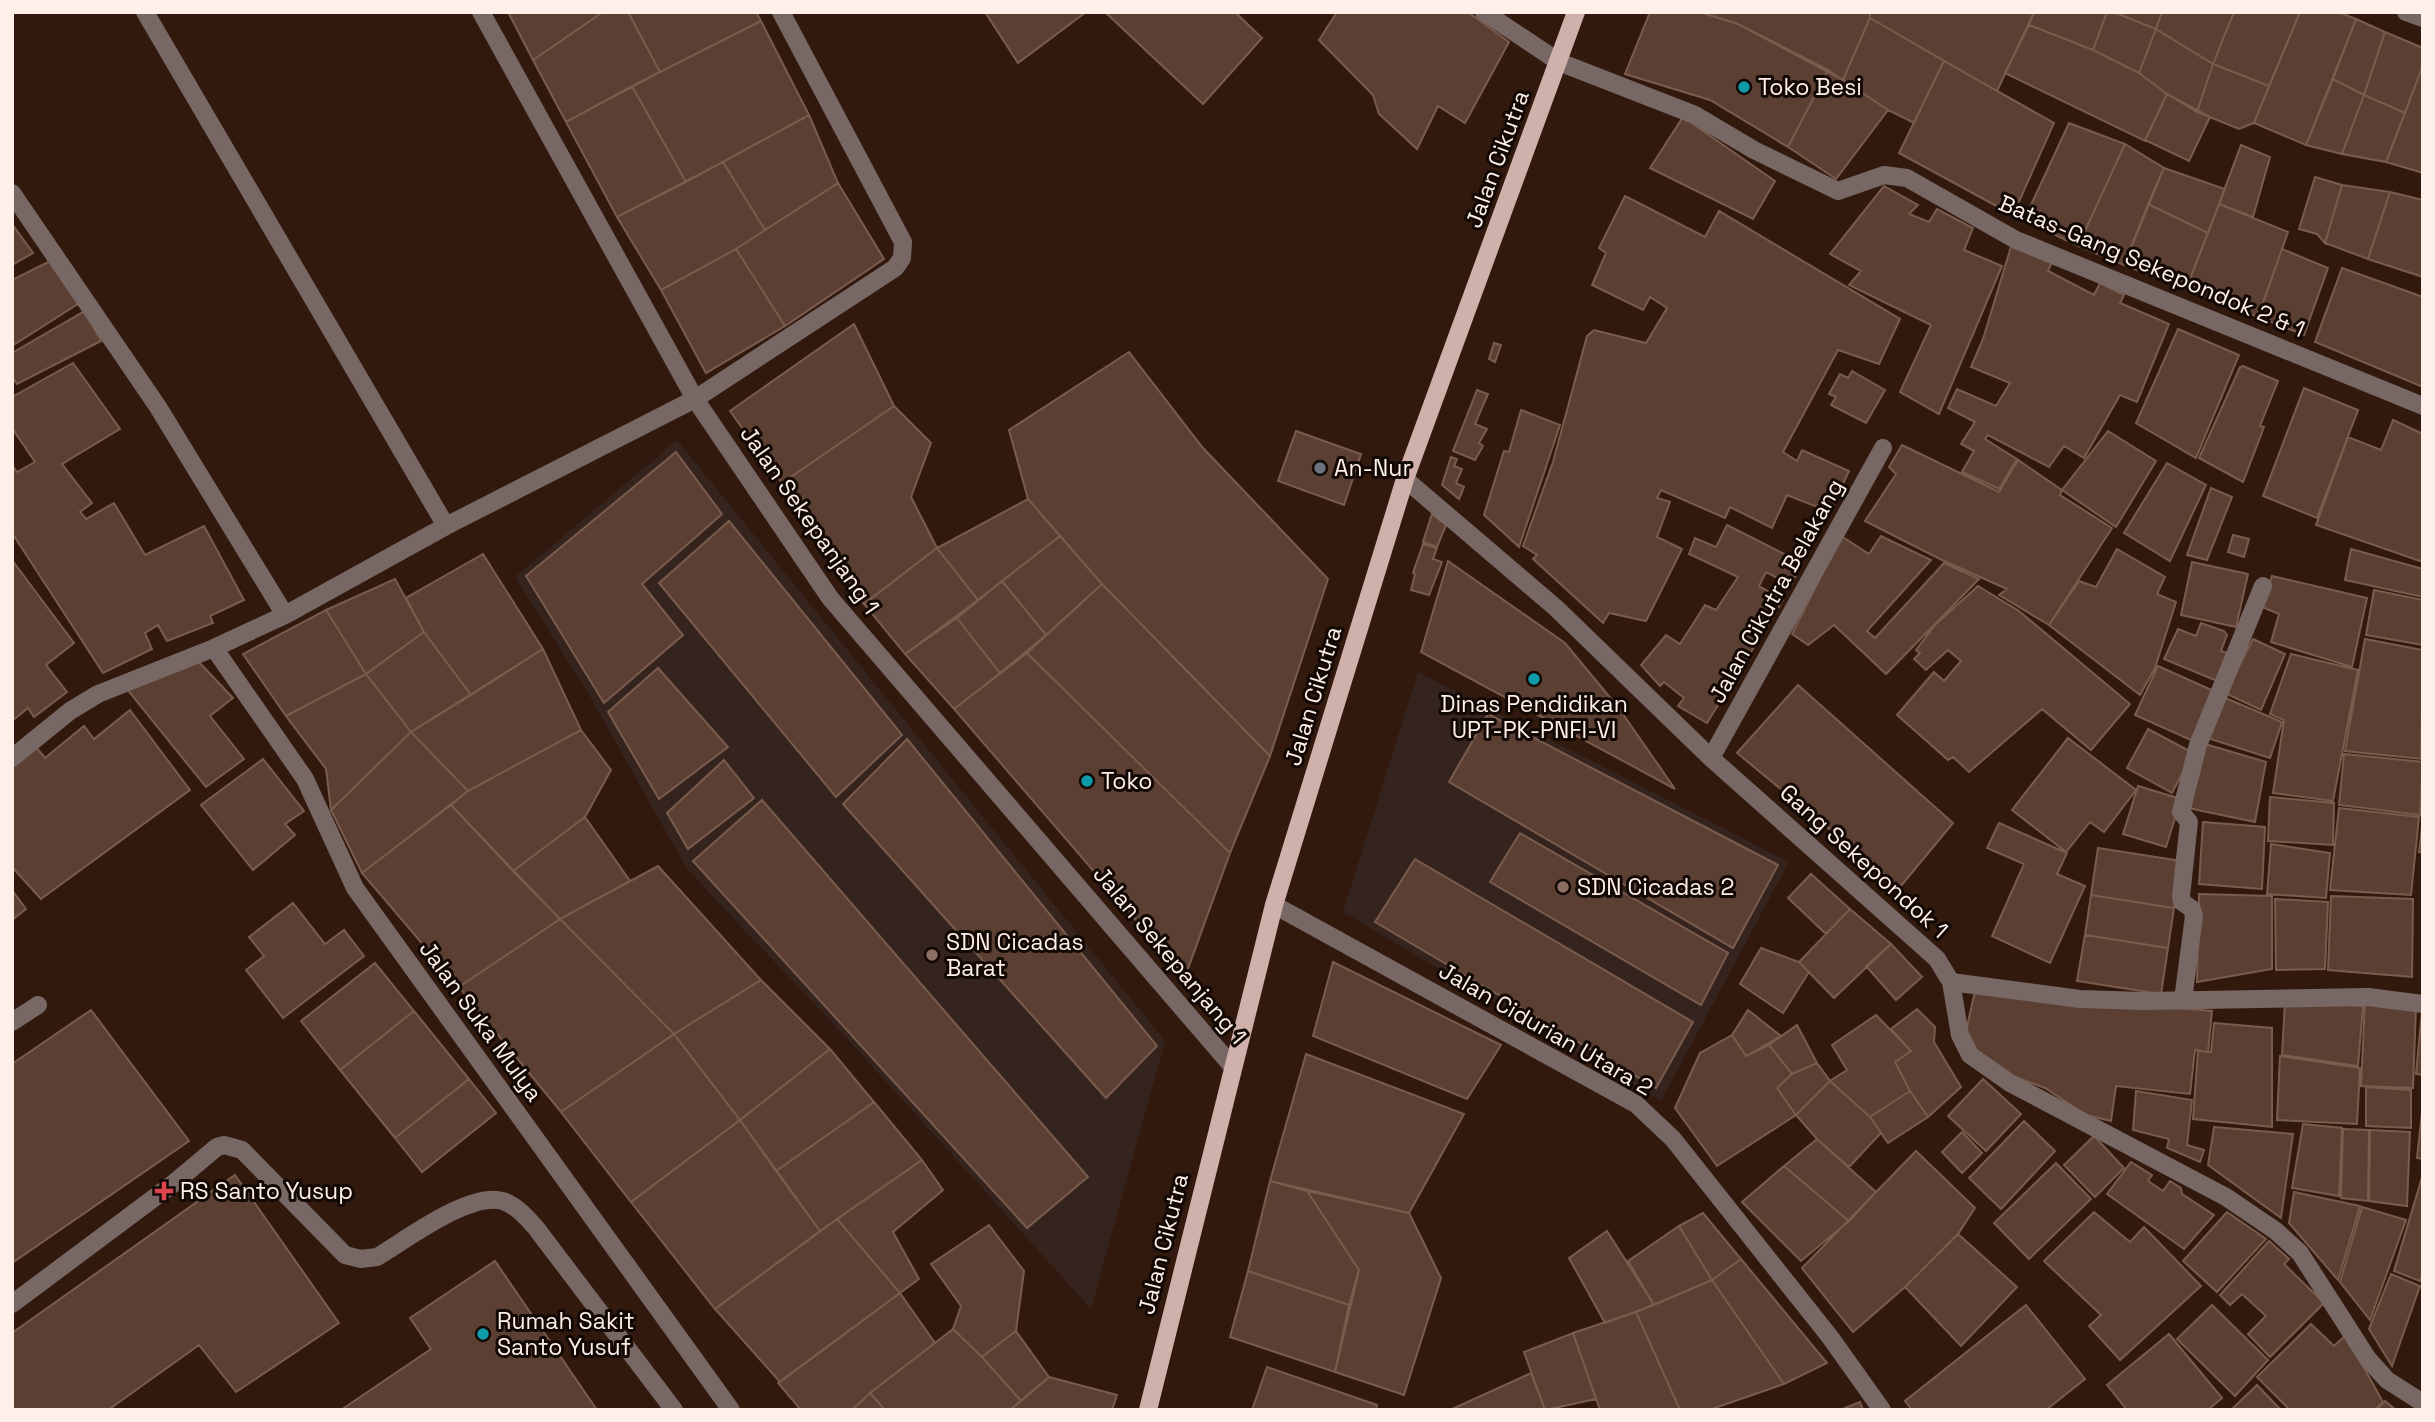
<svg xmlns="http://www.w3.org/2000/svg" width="2435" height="1422" viewBox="0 0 2435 1422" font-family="'Space Grotesk',sans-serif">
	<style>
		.education { fill: #35231d }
		.building { fill: #5b3f32; stroke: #7a5c4e; stroke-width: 2 }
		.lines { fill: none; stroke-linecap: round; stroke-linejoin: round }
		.minor { stroke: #786865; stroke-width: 18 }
		.major { stroke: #d0b0aa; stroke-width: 18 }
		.culture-dot { fill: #0f9aa8; stroke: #120804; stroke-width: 2.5 }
		.worship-dot { fill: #6b7280; stroke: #120804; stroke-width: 2.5 }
		.education-dot { fill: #8d6e63; stroke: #120804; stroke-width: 2.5 }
		.health-dot { fill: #e0444e; stroke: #120804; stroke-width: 2.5 }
		.labels { text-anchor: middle; stroke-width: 6; stroke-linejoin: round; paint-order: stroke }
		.poi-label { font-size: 23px; fill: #feefe9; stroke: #120804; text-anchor: start }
		.street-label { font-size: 23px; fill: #feefe9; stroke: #120804 }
	</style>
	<rect width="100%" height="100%" fill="#32190d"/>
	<path class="education" d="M677,440l488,601 -74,268 -240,-266 -164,-174 -98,-174 -74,-118z
		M1418,672l371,190 -128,239 -318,-189z"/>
	<path class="building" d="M508,12h95l-70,48z
		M603,12h25l32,60 -94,50 -33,-62z
		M628,12h128l5,9 -101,51z
		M985,12h101l-68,51z
		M1235,12l27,26 -59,66 -97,-91z
		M1337,12h131l41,30 -44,81 -27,-17 -21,43 -38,-35 -6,-19 -54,-55z
		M1650,12h49l39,12 90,46 -40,77 -78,-47 -85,-26z
		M1699,12h171v6l-27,62 -105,-56z
		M1870,12h164l-37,79 -127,-73z
		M2034,12h73l-14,38 -64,-25z
		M2107,12h6l43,17 -17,44 -46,-23z
		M2113,12h49l-6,17z
		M2162,12h72l-21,52 -57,-35z
		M2234,12h66l-31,74 -56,-22z
		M2300,12h39l17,7 -50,126 -52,-22z
		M1870,18l74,43 -30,62 -26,-13 -45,-30z
		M2356,19l29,13 -21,63 -31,-16z
		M761,21l48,94 -123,67 -54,-96z
		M2029,25l64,25 46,23 28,21 -22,47 -140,-68z
		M2156,29l57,35 -16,48 -30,-18 -28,-21z
		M2385,32l38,16v17l-18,48 -41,-18z
		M1944,61l110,62 -41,92 -114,-62z
		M2213,64l56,22 -15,37 -15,6 -42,-17z
		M2423,65v108l-37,-11z
		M1828,70l60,40 -52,69 -48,-32z
		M2333,79l31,16 -22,59 -36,-9z
		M632,86l54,96 -69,35 -51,-95z
		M2167,94l43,23 -21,44 -44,-21z
		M2364,95l41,18 -19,49 -44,-8z
		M809,115l29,68 -73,47 -42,-68z
		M1683,117l92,64 -22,38 -103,-51z
		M2069,123l56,21 -47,102 -54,-26z
		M2125,144l39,24 -40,97 -46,-19z
		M2241,145l29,12 -17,60 -34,-13z
		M723,162l42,68 -29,19 -75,41 -44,-73z
		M2164,168l61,21 -17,44 -60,-29z
		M2315,177l27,8 -17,58 -8,-9 -18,-5z
		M838,183l46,76 -99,67 -49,-77z
		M2342,185l48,7 -22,67 -43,-16z
		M1884,186l34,19 -9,9 20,8 8,-13 36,19 -9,22 38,16 -63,148 -39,-22 31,-67 -82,-40 12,-14 -31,-17z
		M2390,192l33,8v77l-55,-18z
		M1625,196l80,41 14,-26 181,108 -21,45 -41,-14 -55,102 14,9 5,-11 47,21 -19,41 -43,-17 -15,33 -42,-21 -5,11 -64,-28 -4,8 13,4 -13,35 25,12 -36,72 -37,-8 -6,10 -70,-64 4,-4 -14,-9 30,-84 34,-126 7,-6 52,13 21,-35 -17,-11 -7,13 -51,-25 14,-32 -7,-5z
		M2148,204l60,29 -22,56 -62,-24z
		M2219,204l69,28 -30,85 -72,-28z
		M12,224l21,29 -21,12z
		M2013,240l40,20 -5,11 46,24 6,-12 24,12 -4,8 49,21 -32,78 -17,-7 -36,63 -20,-12 -15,21 -61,-32 -3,4 32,20 -18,30 -37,-17 12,-21 -13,-7 14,-22 -27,-14 9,-19 39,17 14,-23 -39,-16 12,-28z
		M736,249l49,77 -79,47 -45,-83z
		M2282,249l46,19 -24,67 -46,-18z
		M52,260l29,42 -69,44v-66z
		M2342,268l81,29v90l-108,-45z
		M85,311l16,30 -84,43 -5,-8v-23z
		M854,324l40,82 -112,77 -52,-72z
		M2178,329l61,26 -43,103 -60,-35z
		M1494,343l7,2 -6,17 -6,-3z
		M1129,352l74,96 125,131 -58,177 -168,-172 -74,-85 -19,-69z
		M73,363l47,66 -58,35 30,39 -12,9 6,7 28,-16 31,52 59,-29 40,74 -34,16 3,7 -46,18 -9,-16 -13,8 7,16 -49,24 -91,-140v-68l5,7 18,-10 -23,-34v-31z
		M2243,366l35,15 -18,45 4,1 -21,55 -44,-24 41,-91z
		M1852,371l33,19 -19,33 -35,-18 5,-8 -7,-3 11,-20 8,4z
		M2304,388l54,22 -41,108 -54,-22z
		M1477,390l11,4 -13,30 12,5 -8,14 4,3 -8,14 -22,-9z
		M894,406l37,37 -20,54 26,51 -73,56 -82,-121z
		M1521,410l39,15 -41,122 -35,-32 20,-64 5,1z
		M2393,420l30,14v128l-107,-37 32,-88 33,13z
		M1296,431l65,23 -17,51 -66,-24z
		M2108,431l48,30 -40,66 -54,-37z
		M1902,445l97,47 19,-32 44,30 -2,5 52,33 -63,97 -50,-30 8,-6 -67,-30 -75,-38 31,-47 -7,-7z
		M676,452l46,62 -80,70 41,51 -79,68 -78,-127z
		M1451,457l6,2 -3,7 8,3 -6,14 8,4 -5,12 -17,-14z
		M2167,463l39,22 -36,76 -46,-28z
		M2211,488l21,9 -25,63 -20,-5z
		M1028,499l32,37 -82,64 -41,-52z
		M1432,514l14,11 -9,22 -14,-5z
		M729,521l173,214 -66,62 -177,-214z
		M1727,525l75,38 -11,22 -25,-13 -7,14 24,14 -76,123 -29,-17 6,-8 -20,-16 -4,4 -19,-21 25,-30 14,9 25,-39 11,5 22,-33 -49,-23 6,-16 21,9z
		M2233,535l16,4 -5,18 -16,-5z
		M1060,536l42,48 -56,51 -44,-54z
		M1841,536l28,18 12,-18 50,24 -64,71 8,7 69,-75 35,16 -93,95 -52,-49 -26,20 -16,-11z
		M1423,544l14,4 -4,11 9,3 -13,33 -18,-5 4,-16 -2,-1z
		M937,548l41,52 -73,54 -41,-50z
		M2117,549l48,28 -8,17 19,8 -21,66 -15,27 -91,-70 30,-44 17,6z
		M2351,549l72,20v28l-78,-17z
		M483,554l60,95 -72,46 -47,-63 -18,-34z
		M12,560l62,83 -28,22 21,27 -33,25 -6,-9 -16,13z
		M1448,561l117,82 53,64 57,82 -254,-137z
		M2192,562l56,12 -12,53 -55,-12z
		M2272,576l95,22 -15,69 -81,-25 8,-28 -17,-7z
		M395,579l29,53 -58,42 -40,-64z
		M1002,581l44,54 -46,38 -43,-55z
		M1102,584l168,172 -40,97 -203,-200z
		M1978,586l41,25 111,93 -39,46 -49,-41 -73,63 -16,-15 -5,3 -51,-45 37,-43 10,9 17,-20 -13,-11 -22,20 -12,-11 6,-6 -4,-3 19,-25z
		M2374,590l49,10v45l-57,-10z
		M326,610l40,64 -80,42 -43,-62z
		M957,618l43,55 -46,36 -49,-55z
		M2201,623l23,8 3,4 -6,16 6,2 -10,28 -53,-22 14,-30 18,7z
		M424,632l47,63 -60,37 -45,-58z
		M2253,639l32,15 -24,56 -36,-17z
		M2365,639l58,11 -2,109 -76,-8z
		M543,649l38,81 -113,61 -57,-59z
		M1027,653l203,200 -45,124 -231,-268z
		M2291,654l67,16 -25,131 -60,-8 11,-73 -14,-6z
		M196,659l37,39 -23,18 34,43 -38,28 -80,-99z
		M2158,666l58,26 -23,49 -58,-26z
		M658,668l70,79 -69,52 -51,-87z
		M366,674l45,58 -80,78 -5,-41 -40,-53z
		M1798,685l155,138 -53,64 -163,-134z
		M2223,697l59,25 -12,36 -66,-21z
		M130,710l60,80 -149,109 -29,-32v-101l24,-19 9,11 39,-32 10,13z
		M1488,714l290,151 -45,83 -284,-166z
		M2148,729l45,24 -21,40 -45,-25z
		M581,730l30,40 -26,47 -72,54 -62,-66 17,-14z
		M411,732l57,59 -106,82 -31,-63z
		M2068,738l68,52 -32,42 -14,-10 -24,30 -54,-42z
		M907,739l250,307 -51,52 -263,-294z
		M2205,744l61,18 -11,60 -67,-14z
		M2344,754l79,8 -3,53 -81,-10z
		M263,759l41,52 -19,13 10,11 -42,35 -52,-65z
		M724,760l30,38 -66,51 -21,-36z
		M2138,786l43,13 -15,48 -43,-13z
		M2270,797l64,6 -1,42 -65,-4z
		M762,800l326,377 -61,51 -334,-367z
		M451,805l109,114 -101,68 -97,-114z
		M2339,808l80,9 -8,78 -81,-5z
		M585,817l45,64 -70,38 -47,-48z
		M2423,817v36l-4,-1z
		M2203,822l62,5 -3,62 -63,-5z
		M1999,823l68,30 -10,21 28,12 -35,77 -58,-27 32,-72 -37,-16z
		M1520,833l208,120 -27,52 -211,-123z
		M2271,844l59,9 -4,45 -59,-4z
		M2098,848l84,13 -8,47 -83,-13z
		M1415,859l278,163 -37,66 -281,-166z
		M658,866l103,114 -87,54 -114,-115z
		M1811,874l39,35 -24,25 -38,-36z
		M12,890l14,19 -14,11z
		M2199,894l73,2v73l-75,13z
		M2091,895l83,13 -6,40 -83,-13z
		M2331,896l82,3 -1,78 -84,-7z
		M2275,899l53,3 -3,67 -49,1z
		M293,903l32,41 19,-14 20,26 -81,62 -37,-48 18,-14 -15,-19z
		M1850,909l41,35 -57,54 -35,-36z
		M560,919l114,115 -113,78 -102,-125z
		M2085,935l83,13 -7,46 -84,-13z
		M1891,944l31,33 -26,23 -30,-34z
		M1761,948l38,14 10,10 -26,41 -43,-29z
		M1333,962l168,83 -34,54 -154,-63z
		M375,963l39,48 -74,59 -39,-49z
		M761,980l69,69 -90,71 -66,-86z
		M1975,991l237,20 -4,41 -13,-2 -5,44 -74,-8 -5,35 -25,-6 -41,-27 -48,-18 -25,-17 -7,-17z
		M2285,1001l78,5 -5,60 -76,-11z
		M2365,1001l51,5 -3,82 -52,-2z
		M1917,1009l18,18 -1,15 27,45 -33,30 -18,-26 -15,-29 16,-11 -20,-22z
		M91,1010l98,131 -177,122v-199z
		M1748,1010l33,26 -35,20 -14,-21z
		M414,1011l55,68 -74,59 -55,-68z
		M2422,1011h1v64l-7,-1z
		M1876,1015l35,36 -16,11 15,29 -40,26 -40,-36 17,-11 -15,-25z
		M2214,1023l58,5v99l-79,-8 5,-68 13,1z
		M1797,1025l20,38 -25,11 -23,-29z
		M674,1034l66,86 -109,82 -70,-90z
		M1732,1035l14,21 23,-11 23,29 -15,14 19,27 -79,51 -42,-58 25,-55z
		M830,1049l44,53 -98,69 -36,-51z
		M1306,1054l158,60 -55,99 -139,-32z
		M2280,1056l80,12 -3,56 -80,-4z
		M1817,1063l13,18 -34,34 -19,-27 15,-14z
		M469,1079l27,34 -74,59 -27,-34z
		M1983,1079l38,35 -35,37 -38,-35z
		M1830,1081l40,36 11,16 -32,34 -32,-28 -21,-24z
		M2366,1087l45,3v38l-45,-2z
		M1910,1091l18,26 -40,26 -18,-26z
		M2136,1091l56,9 -5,45 17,5 -4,12 -33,-14 2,-9 -36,-9z
		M874,1102l48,58 -102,71 -44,-60z
		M2423,1103v56l-6,-1z
		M740,1120l80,111 -105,78 -84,-107z
		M2024,1121l31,30 -54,58 -32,-31z
		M2303,1124l39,4 -3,68 -47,-8z
		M2214,1127l79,7 -12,84 -73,-53z
		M2343,1129l26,1 -1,71 -27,-3z
		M2370,1130l40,2 -3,74 -38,-5z
		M1962,1132l20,21 -20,20 -20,-21z
		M2094,1136l30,32 -29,29 -31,-32z
		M1817,1139l59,53 -27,29 -65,-55z
		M1916,1151l59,57 -17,26 -53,53 -52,45 -51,-64z
		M922,1160l21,30 -50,42 26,47 -19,14 -63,-74z
		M2131,1162l21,13 -4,6 15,10 7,-10 11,7 1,6 32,21 -30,34 -77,-55z
		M2056,1163l35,36 -62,60 -35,-36z
		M1784,1166l65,55 -48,40 -59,-59z
		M2423,1174v99l-3,8 -26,-10z
		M235,1175l104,148 -103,69 -37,-47 -91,65h-96v-77z
		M1270,1181l37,10 52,79 -10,35 -101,-34z
		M1307,1191l102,22 32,65 -37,117 -69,-23 24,-102z
		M2294,1192l66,14 -22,74 -49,-57z
		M2362,1207l44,13 -36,100 -30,-38z
		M2094,1212l36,30 14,-15 57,59 -81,74 -31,-34 12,-11 -57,-54z
		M2227,1212l39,27 -49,53 -34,-31z
		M1703,1213l38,46 -29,21 -33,-54z
		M837,1219l63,74 -120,89 -65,-73z
		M989,1225l35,46 -8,60 -34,26 -29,-28 8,-23 -30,-42z
		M1679,1226l33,54 -58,25 -26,-44z
		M1607,1231l47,74 -49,18 -36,-65z
		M1958,1234l59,53 -56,59 -56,-59z
		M2269,1241l20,18 -5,5 40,39 -54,54 -22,-23 18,-18 -24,-22 -12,11 -10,-10z
		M1741,1259l86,104 -43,21 -72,-104z
		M495,1261l102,149h-256l90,-61 -21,-31z
		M1248,1271l101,34 -14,67 -105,-35z
		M2391,1274l29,12 -28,80 -23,-37z
		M1712,1280l72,104 -75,26h-29l-44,-98z
		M900,1293l35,50 -65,50 -18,17h-51l-23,-27z
		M2026,1305l59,74 -39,31h-134l-7,-9z
		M2212,1305l56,55 -33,36 -58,-57z
		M1636,1312l44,98h-80l-27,-77z
		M2311,1324l23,22 12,-11 37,67 -8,8h-85l-33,-33z
		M953,1329l29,28 39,44 -11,9h-125l-15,-17z
		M1016,1331l33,46 -28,24 -39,-44z
		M1573,1333l23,66 -51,11 -21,-58z
		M2169,1334l53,64 -14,12h-81l-20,-25z
		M1267,1367l110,38 -1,5h-124z
		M1531,1373l14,37h-95z
		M1049,1377l68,18 -5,15h-102z
		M2257,1385l24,25h-50z
		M870,1393l15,17h-33z
		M2385,1401l11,9h-20z
		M1860,1402l3,8h-23z"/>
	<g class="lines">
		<path class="minor" d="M145,12l301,514
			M481,12l214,387 135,199 402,468
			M1484,12l75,50 136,53 59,35 84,41 46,-16 23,3 109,62 407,166
			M2406,12l17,6
			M12,193l146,214 127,208
			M1405,479l151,129 155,150 226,201 14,23 9,53 10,20 40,28 216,114 50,34 24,22 68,106 19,21 36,23
			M214,648l91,131 50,109 376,522
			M12,758l58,-47 28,-17 116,-46 71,-33 161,-89 249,-127 200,-131 7,-10 1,-16 -122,-230
			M1711,758l172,-310
			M1274,905l362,199 37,35 157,198 52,73
			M1951,982l129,17 65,2 223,-4 55,7
			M2183,1000l11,-84 -2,-7 -10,-7 -1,-6 8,-74 -8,-10 17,-67 65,-159
			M12,1022l26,-17
			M12,1304l162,-121 43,-36 7,-2 18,5 103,105 16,4 16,-2c29,-17 93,-66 126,-56 14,5 24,17 33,27l138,182"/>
		<path class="major" d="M1148,1410l126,-505 131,-426 171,-467"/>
	</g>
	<g class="culture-dot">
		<circle cx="1744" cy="87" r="7"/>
		<circle cx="1534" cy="679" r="7"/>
		<circle cx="1087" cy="781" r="7"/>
		<circle cx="483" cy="1334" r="7"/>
	</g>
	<circle class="worship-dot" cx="1320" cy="468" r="7"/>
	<g class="education-dot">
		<circle cx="1563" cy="887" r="7"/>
		<circle cx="932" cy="955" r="7"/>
	</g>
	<path class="health-dot" d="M160.5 1180.5h7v7h7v7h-7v7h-7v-7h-7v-7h7z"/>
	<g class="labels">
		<g class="poi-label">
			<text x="1758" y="95">Toko Besi</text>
			<text x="1334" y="476">An-Nur</text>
			<text x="1534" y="712" text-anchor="middle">Dinas Pendidikan<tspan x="1534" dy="26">UPT-PK-PNFI-VI</tspan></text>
			<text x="1101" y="789">Toko</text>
			<text x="1577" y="895">SDN Cicadas 2</text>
			<text x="946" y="950">SDN Cicadas<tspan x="946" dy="26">Barat</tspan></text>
			<text x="180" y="1199">RS Santo Yusup</text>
			<text x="497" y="1329">Rumah Sakit<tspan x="497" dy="26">Santo Yusuf</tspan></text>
		</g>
		<g class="street-label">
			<text transform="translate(1497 159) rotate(-70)" y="8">Jalan Cikutra</text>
			<text transform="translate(2152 266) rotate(23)" y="8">Batas-Gang Sekepondok 2 &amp; 1</text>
			<text transform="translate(810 520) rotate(55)" y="8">Jalan Sekepanjang 1</text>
			<text transform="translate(1776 591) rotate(-61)" y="8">Jalan Cikutra Belakang</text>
			<text transform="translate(1313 696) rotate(-73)" y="8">Jalan Cikutra</text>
			<text transform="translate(1864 861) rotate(42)" y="8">Gang Sekepondok 1</text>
			<text transform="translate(1170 955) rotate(50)" y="8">Jalan Sekepanjang 1</text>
			<text transform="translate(481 1021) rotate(54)" y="8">Jalan Suka Mulya</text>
			<text transform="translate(1546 1029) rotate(30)" y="8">Jalan Cidurian Utara 2</text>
			<text transform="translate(1163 1244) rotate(-76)" y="8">Jalan Cikutra</text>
		</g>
	</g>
	<rect width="2435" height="1422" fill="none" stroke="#feefe9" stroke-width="28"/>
</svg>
